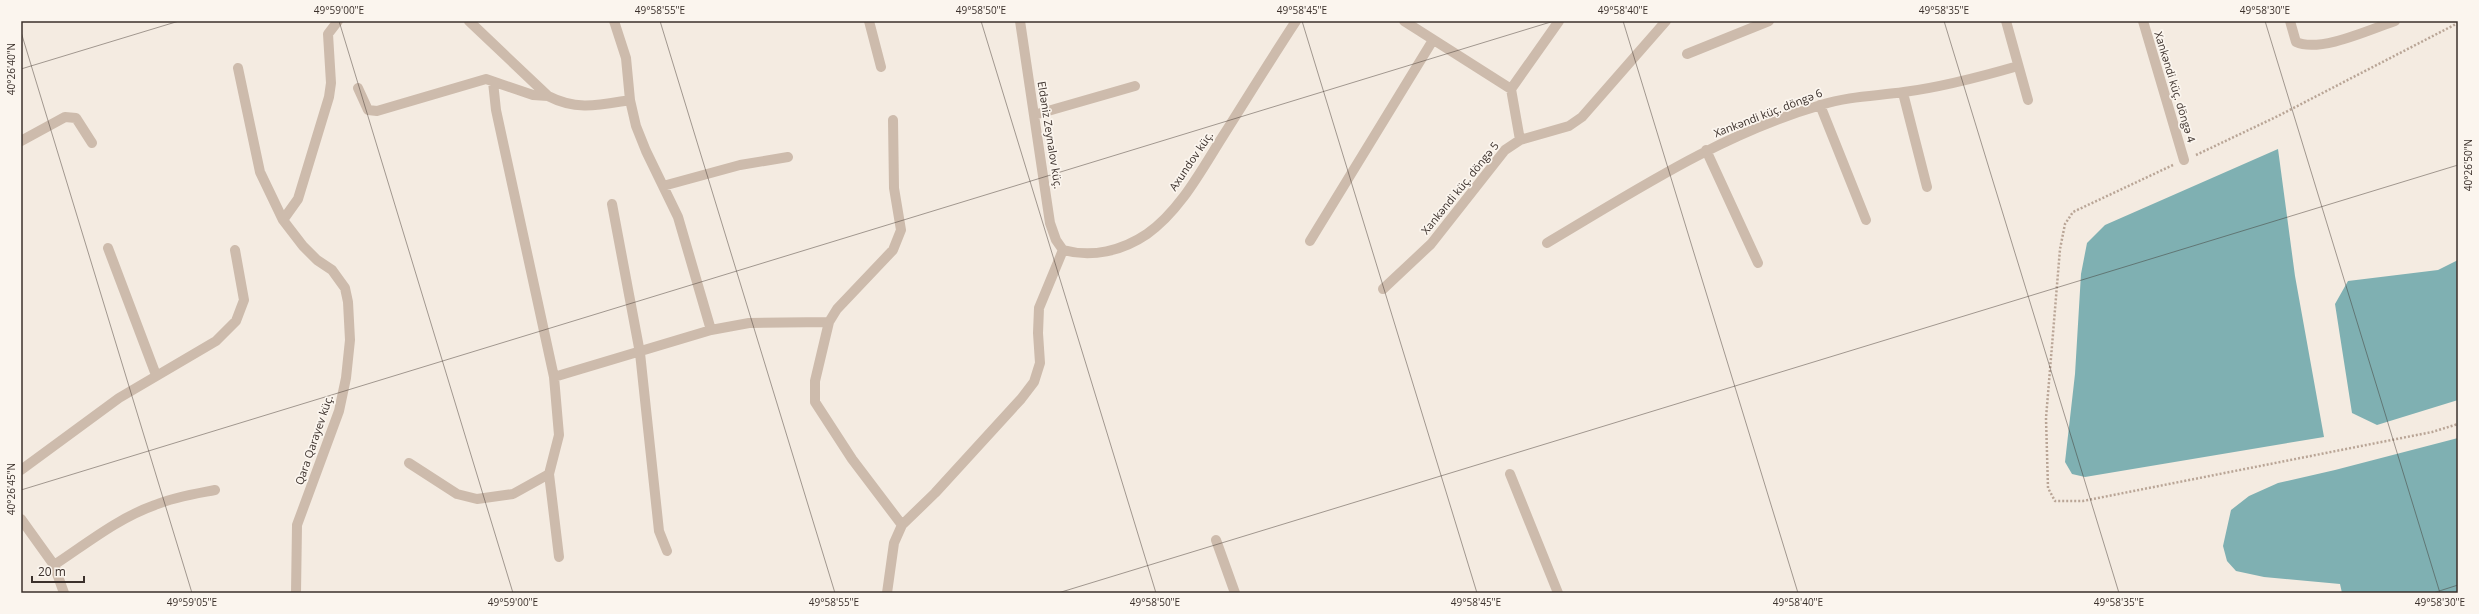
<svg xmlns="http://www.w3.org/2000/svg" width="2479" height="614" viewBox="0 0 2479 614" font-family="'Open Sans',sans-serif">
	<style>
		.water { fill: #7fb0b2 }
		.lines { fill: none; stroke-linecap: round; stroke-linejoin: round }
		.path { stroke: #b9a596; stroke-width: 2.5; stroke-dasharray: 2 2; stroke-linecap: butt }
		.minor { stroke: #cdbbac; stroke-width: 10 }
		.ticks { fill: none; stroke: #3b302b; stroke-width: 1; stroke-opacity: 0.45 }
		.labels { text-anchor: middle; stroke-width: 3.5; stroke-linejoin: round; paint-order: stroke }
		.street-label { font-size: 11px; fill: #3b302b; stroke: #fbf5ee }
		.neatline { fill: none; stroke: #3b302b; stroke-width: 1.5 }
		.ticks-label { font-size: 10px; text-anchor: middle; fill: #3b302b }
	</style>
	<rect width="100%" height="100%" fill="#f4ebe1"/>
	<path class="water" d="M2278,149l17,127 29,161 -239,40 -13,-3 -7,-12 10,-88 6,-100 6,-31 18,-18z
		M2458,260v140l-81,25 -25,-12 -17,-109 13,-23 90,-11z
		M2458,438v155h-116l-2,-9 -76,-7 -28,-6 -9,-10 -4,-15 8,-36 18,-14 29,-13 57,-13z"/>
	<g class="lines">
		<path class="path" d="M2196,155l82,-39 180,-93
			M2173,165l-100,47 -8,12 -5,25 -14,169 2,70 7,13h28l349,-69 26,-8"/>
		<path class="minor" d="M469,21l79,75c29,15 51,9 82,4
			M614,21l12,37 4,42 6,26 10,25 32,66 33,113
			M869,21l12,46
			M1020,21l30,202 6,17 7,10
			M1404,21l107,68
			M2006,21l22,79
			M2143,21l41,139
			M2290,21l6,21c24,11 75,-13 99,-21
			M1687,54l82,-33
			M238,68l22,104 23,48
			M493,82l3,28 58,267 5,58 -10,39 10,83
			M358,88l10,22 9,1 109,-32 47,16 15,1
			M1903,93l24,94
			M1820,105l46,115
			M1034,115l101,-29
			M893,120l1,68 7,42 -8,20 -56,59 -8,13 -14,59v21l37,57 50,66
			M1520,140l-9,-51 48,-68
			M21,141l44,-24 11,1 16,25
			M1706,150l52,113
			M663,186l77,-21 48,-8
			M612,204l28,149 19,178 8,20
			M1310,241l123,-201
			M1547,243c88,-52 174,-109 274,-138 28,-9 55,-9 83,-13 39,-5 76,-15 114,-26
			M108,248l48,127
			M1063,250c29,8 59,1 84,-16 33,-23 55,-65 76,-98 24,-38 48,-77 73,-115
			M1383,289l48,-45 74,-94 15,-10 49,-14 13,-9 84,-96
			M554,377l157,-47 38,-7 80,-1
			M409,463l48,31 20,5 36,-5 36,-20
			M21,470l98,-72 97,-57 20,-20 8,-21 -9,-50
			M1510,474l48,119
			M21,519l33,46 10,28
			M1216,540l19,53
			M54,565c32,-21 64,-47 101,-60 19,-8 39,-11 60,-15
			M296,593l1,-68 42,-114 7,-33 4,-38 -2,-38 -3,-14 -13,-18 -15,-10 -14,-14 -20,-26 15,-21 31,-102 2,-14 -3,-49 10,-13
			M887,593l7,-50 8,-18 33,-32 86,-94 13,-17 6,-19 -2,-30 1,-25 24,-58"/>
	</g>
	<path class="ticks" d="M339,21l174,572M660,21l175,572M981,21l175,572M1302,21l175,572M1623,21l175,572M1944,21l175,572M2265,21l175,572M21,32l171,561M21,69l158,-48M21,490l1533,-469M1058,593l1400,-428M2433,593l25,-8"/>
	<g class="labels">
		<g class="street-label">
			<text transform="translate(2175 87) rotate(73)" y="4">Xankəndi küç. döngə 4</text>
			<text transform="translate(1768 113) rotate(-21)" y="4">Xankəndi küç. döngə 6</text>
			<text transform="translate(1050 135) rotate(81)" y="4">Eldəniz Zeynalov küç.</text>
			<text transform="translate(1191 161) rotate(-56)" y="4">Axundov küç.</text>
			<text transform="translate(1460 188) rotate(-51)" y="4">Xankəndi küç. döngə 5</text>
			<text transform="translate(314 440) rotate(-71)" y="4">Qara Qarayev küç.</text>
		</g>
	</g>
	<rect width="2479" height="614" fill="none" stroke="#fbf5ee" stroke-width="44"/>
	<path d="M32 576v6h52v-6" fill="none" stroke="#3b302b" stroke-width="2"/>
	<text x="38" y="576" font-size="12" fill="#3b302b" stroke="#fbf5ee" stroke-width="3" paint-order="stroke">20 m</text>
	<rect x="22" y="22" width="2435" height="570" class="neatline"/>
	<g class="ticks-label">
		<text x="339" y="14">49°59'00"E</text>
		<text x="660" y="14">49°58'55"E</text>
		<text x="981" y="14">49°58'50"E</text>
		<text x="1302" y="14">49°58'45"E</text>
		<text x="1623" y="14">49°58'40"E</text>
		<text x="1944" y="14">49°58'35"E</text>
		<text x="2265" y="14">49°58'30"E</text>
		<text transform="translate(11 69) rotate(-90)" y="4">40°26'40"N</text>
		<text transform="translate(2468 165) rotate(-90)" y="4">40°26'50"N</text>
		<text transform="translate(11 489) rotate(-90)" y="4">40°26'45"N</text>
		<text x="192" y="606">49°59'05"E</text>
		<text x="513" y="606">49°59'00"E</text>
		<text x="834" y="606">49°58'55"E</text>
		<text x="1155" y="606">49°58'50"E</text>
		<text x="1476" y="606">49°58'45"E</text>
		<text x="1798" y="606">49°58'40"E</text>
		<text x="2119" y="606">49°58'35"E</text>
		<text x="2440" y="606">49°58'30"E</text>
	</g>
</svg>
